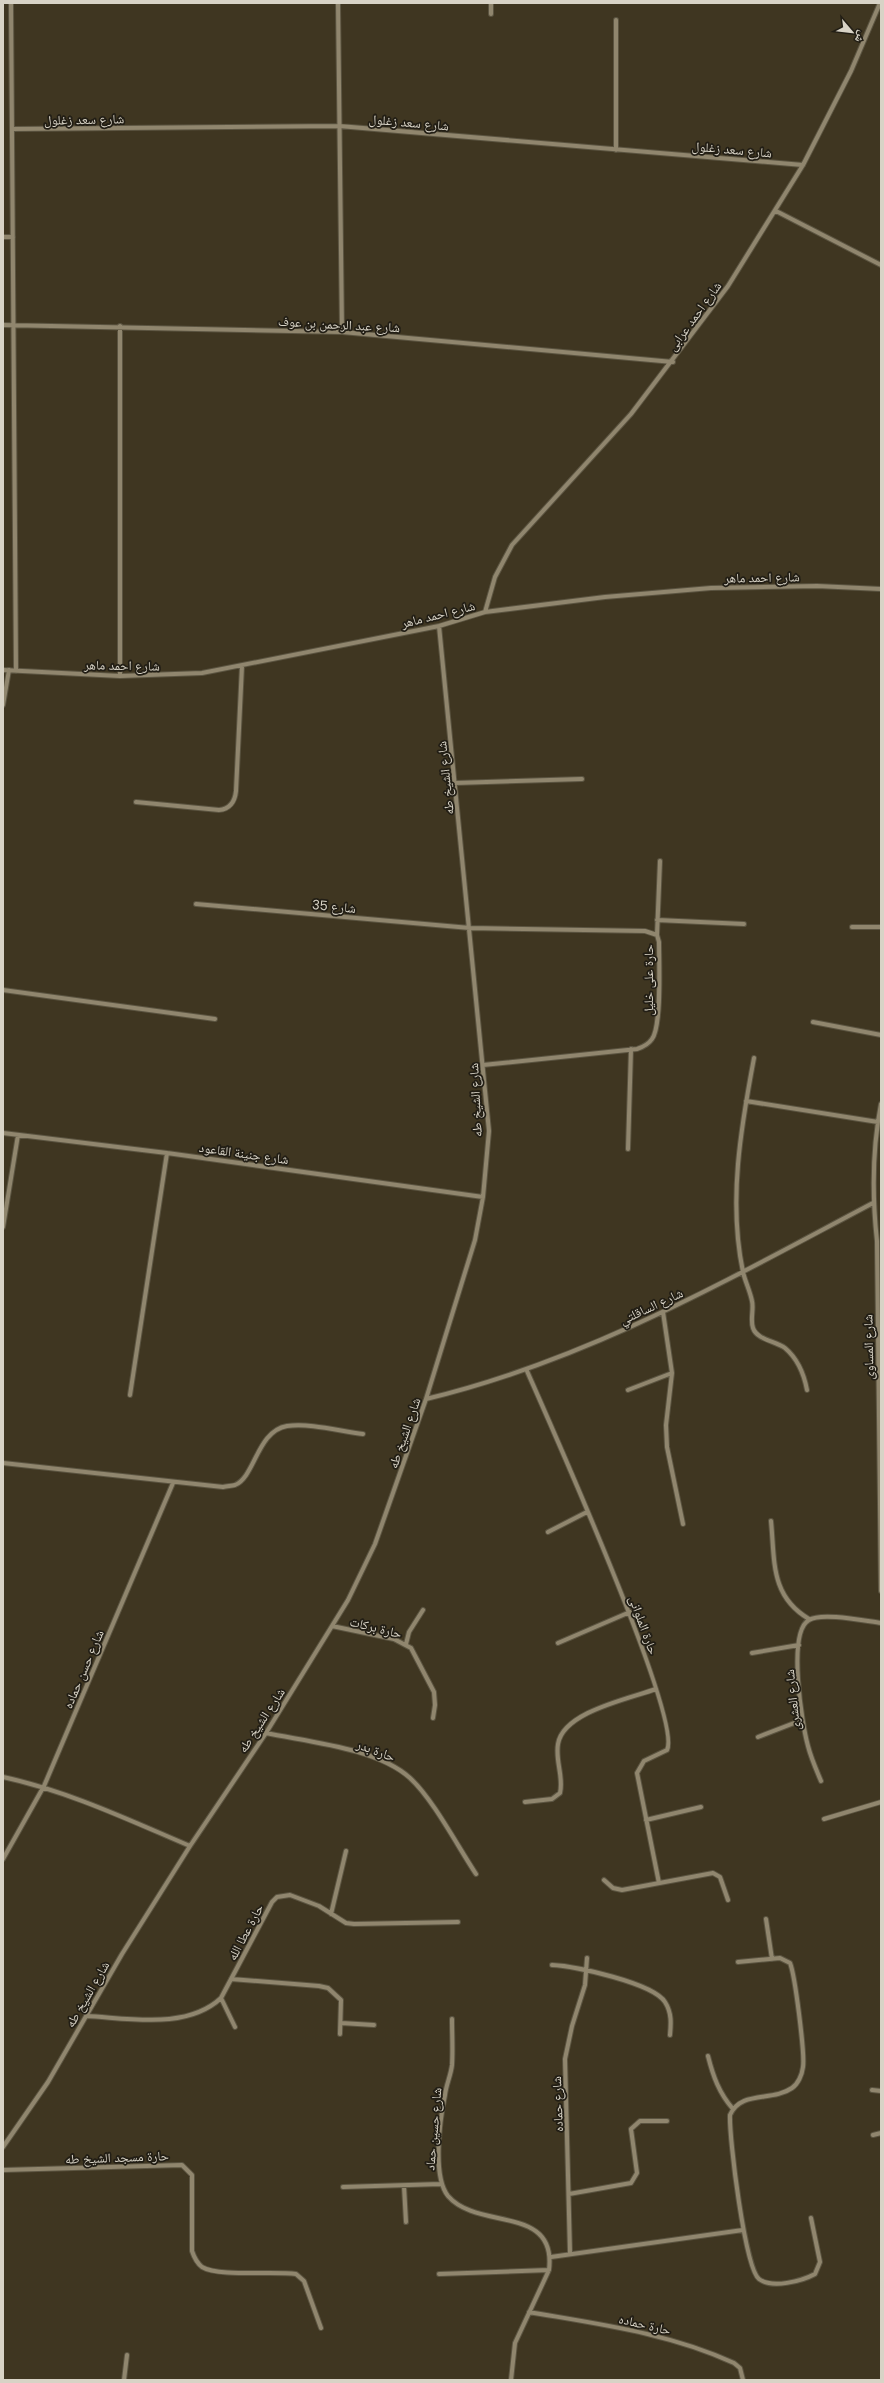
<svg xmlns="http://www.w3.org/2000/svg" width="884" height="2383" viewBox="0 0 884 2383" font-family="Poppins,'Noto Naskh Arabic',sans-serif">
	<style>
		.lines { fill: none; stroke-linecap: round; stroke-linejoin: round }
		.minor-casing { stroke: #5b5441; stroke-width: 6 }
		.minor { stroke: #90866e; stroke-width: 4 }
		.labels { text-anchor: middle; stroke-width: 3.5; stroke-linejoin: round; paint-order: stroke }
		.street-label { font-size: 13px; fill: #d8d3c6; stroke: #221e15 }
	</style>
	<rect width="100%" height="100%" fill="#3f3621"/>
	<g class="lines">
		<defs>
			<path id="minor" d="M11,3l5,668
				M338,3l4,329
				M491,3v11
				M616,20v130
				M12,129l327,-3 464,39
				M776,211l105,54
				M3,237h10
				M3,325l339,7 331,30
				M485,612l10,-35 17,-32 119,-131 97,-128 75,-121 48,-94 29,-68
				M3,670l117,6 82,-3 237,-47 46,-14 120,-15 106,-9 106,-2 64,3
				M120,676v-350
				M3,705l6,-35
				M455,783l127,-4
				M136,802l83,8c11,-1 16,-9 17,-19l6,-125
				M196,904l274,24 175,3 12,4 2,7c0,19 3,84 -7,97 -4,6 -9,8 -15,10l-154,16
				M657,920l87,4
				M852,927h29
				M657,935l3,-74
				M3,990l212,29
				M813,1022l68,13
				M754,1058c-13,69 -26,143 -11,214 2,9 7,19 9,29 2,8 -2,19 1,27 4,12 23,13 32,20 13,11 19,26 22,42
				M746,1101l132,21
				M881,1104c-9,46 -9,91 -4,137l4,350
				M3,1133l164,20 316,44
				M628,1149l3,-100
				M3,1227l15,-92
				M663,1312l9,61 -6,52 1,22 16,77
				M527,1371c21,48 156,349 140,379l-23,11 -7,12 22,110
				M628,1390l44,-17
				M130,1395l37,-242
				M426,1399c162,-39 301,-119 447,-196
				M3,1463l220,24c4,-1 9,-1 12,-2 20,-8 22,-54 52,-59 24,-3 52,5 76,8
				M771,1521c4,40 -1,75 38,98
				M548,1532l39,-20
				M332,1626l62,13 17,9 23,44 1,13 -2,13
				M558,1643l72,-31
				M406,1644l3,-12 14,-22
				M752,1653l47,-8
				M266,1733c43,9 111,15 144,45 23,21 48,69 66,96
				M758,1737l44,-17
				M3,1777c65,14 126,43 187,69
				M821,1781c-5,-12 -10,-23 -13,-35 -6,-21 -21,-114 1,-126 13,-8 56,1 72,3
				M525,1802l27,-3 8,-6c4,-16 -5,-32 -2,-49 5,-32 70,-45 98,-55
				M824,1819l57,-17
				M646,1820l55,-13
				M3,1859l41,-73 129,-303
				M604,1880l9,8 9,2 91,-17 7,4 8,23
				M331,1914l15,-63
				M766,1919l6,40
				M738,1962l42,-4 10,5c5,12 15,91 13,104 -1,8 -5,17 -11,21 -20,14 -51,2 -62,27 -1,23 15,153 29,164 13,10 43,2 56,-5l5,-12 -9,-44
				M552,1965c23,1 101,18 113,37 7,11 6,22 5,33
				M231,1979l88,7 9,2 13,12 -1,34
				M221,1998l14,29
				M86,2016c43,2 101,14 135,-18l51,-96 5,-5 13,-2 29,11 27,17 8,1 104,-2
				M452,2019c0,15 1,31 0,46 -1,10 -6,20 -7,30 -5,24 -13,81 3,101 30,35 109,8 101,74l-34,73 -4,37
				M341,2023l33,2
				M708,2056c5,20 11,37 25,53
				M872,2090l9,1
				M873,2135l8,-2
				M3,2147l45,-65 74,-128 68,-108 76,-113 82,-133 27,-56 51,-145 49,-159 8,-43 6,-66 -50,-505
				M3,2170l179,-5 10,10v76c2,6 5,12 10,16 16,10 72,4 94,7l8,7 17,47
				M404,2186l2,36
				M343,2187l98,-3
				M569,2194l62,-11 6,-10 -6,-44 9,-8h27
				M570,2253l-5,-194 7,-33 13,-41 2,-27
				M551,2257l192,-27
				M439,2274l110,-4
				M529,2312c69,12 140,21 205,51l6,5 3,12
				M124,2380l3,-25"/>
		</defs>
		<use href="#minor" class="minor-casing"/>
		<use href="#minor" class="minor"/>
	</g>
	<g class="labels">
		<g class="street-label">
			<text transform="translate(84 119) rotate(-1)" y="5">شارع سعد زغلول</text>
			<text transform="translate(409 122) rotate(5)" y="5">شارع سعد زغلول</text>
			<text transform="translate(732 149) rotate(5)" y="5">شارع سعد زغلول</text>
			<text transform="translate(694 316) rotate(-54)" y="5">شارع احمد عرابى</text>
			<text transform="translate(339 324) rotate(3)" y="5">شارع عبد الرحمن بن عوف</text>
			<text transform="translate(762 577) rotate(-1)" y="5">شارع احمد ماهر</text>
			<text transform="translate(438 614) rotate(-14)" y="5">شارع احمد ماهر</text>
			<text transform="translate(122 665) rotate(1)" y="5">شارع احمد ماهر</text>
			<text transform="translate(445 778) rotate(-96)" y="5">شارع الشيخ طه</text>
			<text transform="translate(334 906) rotate(5)" y="5">شارع 35</text>
			<text transform="translate(648 980) rotate(-90)" y="5">حارة على خليل</text>
			<text transform="translate(475 1100) rotate(-93)" y="5">شارع الشيخ طه</text>
			<text transform="translate(244 1153) rotate(8)" y="5">شارع جنينة القاعود</text>
			<text transform="translate(651 1306) rotate(-25)" y="5">شارع الساقلتي</text>
			<text transform="translate(868 1347) rotate(-91)" y="5">شارع المساوى</text>
			<text transform="translate(404 1433) rotate(-71)" y="5">شارع الشيخ طه</text>
			<text transform="translate(644 1625) rotate(70)" y="5">حارة الملوانى</text>
			<text transform="translate(376 1627) rotate(14)" y="5">حارة بركات</text>
			<text transform="translate(83 1669) rotate(-67)" y="5">شارع حسن حماده</text>
			<text transform="translate(792 1700) rotate(-96)" y="5">شارع العشرى</text>
			<text transform="translate(261 1720) rotate(-57)" y="5">شارع الشيخ طه</text>
			<text transform="translate(376 1750) rotate(20)" y="5">حارة بدر</text>
			<text transform="translate(245 1932) rotate(-62)" y="5">حارة عطا الله</text>
			<text transform="translate(87 1994) rotate(-60)" y="5">شارع الشيخ طه</text>
			<text transform="translate(557 2104) rotate(-92)" y="5">شارع حماده</text>
			<text transform="translate(433 2129) rotate(-85)" y="5">شارع حسين حماد</text>
			<text transform="translate(117 2157) rotate(-2)" y="5">حارة مسجد الشيخ طه</text>
			<text transform="translate(645 2324) rotate(13)" y="5">حارة حماده</text>
		</g>
	</g>
	<rect width="884" height="2383" fill="none" stroke="#d8d3c6" stroke-width="8"/>
	<g transform="translate(852 32) rotate(118)" stroke="#221e15" stroke-width="3" paint-order="stroke">
	<path d="M0-3L7 15L0 10L-7 15Z" fill="#d8d3c6"/>
	<text y="-6" font-size="11" font-weight="bold" text-anchor="middle" fill="#d8d3c6">ش</text>
	</g>
</svg>
